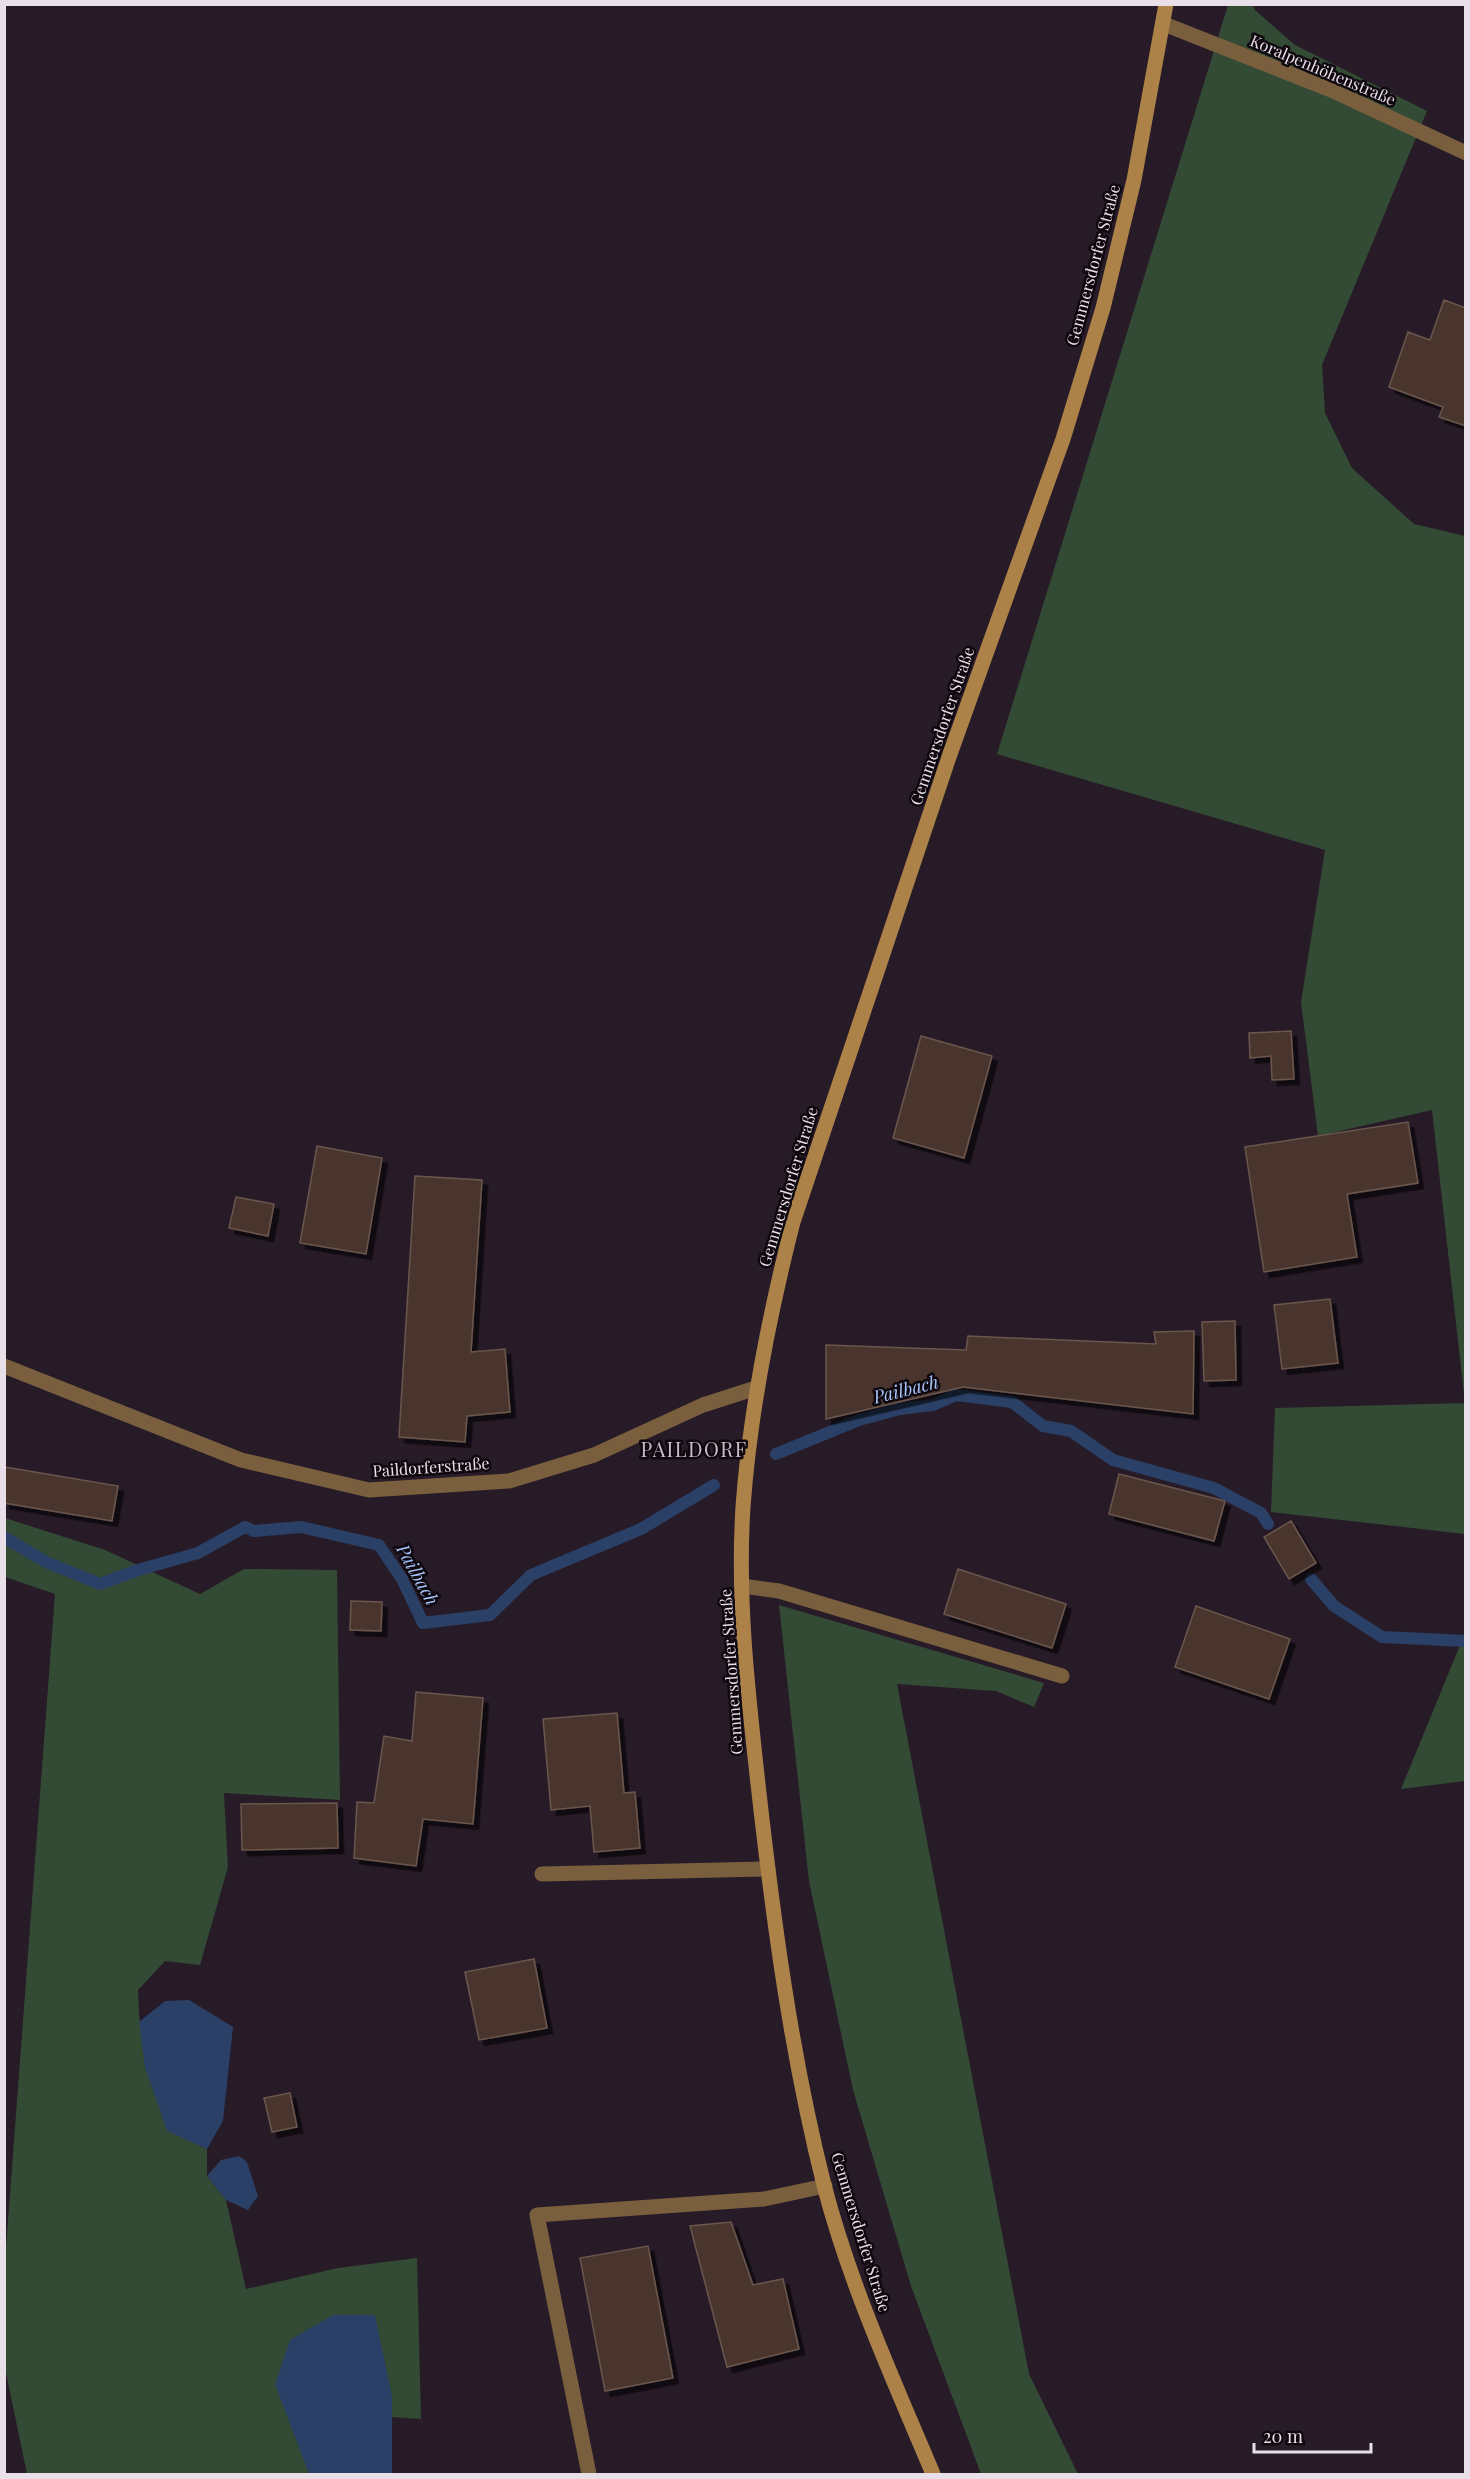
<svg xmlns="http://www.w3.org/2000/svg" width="1470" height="2479" viewBox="0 0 1470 2479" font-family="'Playfair Display',serif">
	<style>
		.green { fill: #334a34 }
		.water { fill: #2a4067 }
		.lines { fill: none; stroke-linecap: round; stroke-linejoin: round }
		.stream { stroke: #2a4067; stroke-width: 12 }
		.building { fill: #49362e; stroke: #6a564d; stroke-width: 1.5; filter: url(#shadow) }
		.service { stroke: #795f3d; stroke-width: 15 }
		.tertiary { stroke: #795f3d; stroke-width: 15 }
		.secondary { stroke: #ac8249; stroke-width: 15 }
		.labels { text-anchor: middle; stroke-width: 5; stroke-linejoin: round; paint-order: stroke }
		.street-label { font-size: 16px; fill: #e8dfe8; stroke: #0e080e }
		.water-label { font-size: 18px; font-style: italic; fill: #a7c5fa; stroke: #0e080e }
		.quarter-label { font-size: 20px; letter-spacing: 1.5px; fill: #ccbacc; stroke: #0e080e }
	</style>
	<defs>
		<filter id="shadow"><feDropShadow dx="5.5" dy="5.5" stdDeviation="0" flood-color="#0009"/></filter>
	</defs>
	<rect width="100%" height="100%" fill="#281b28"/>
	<path class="green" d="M1228,5h25l2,5 40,35 132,66 -105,254 3,48 27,55 62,56 51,12v998l-194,-22 4,-104 190,-5 -33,-293 -114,26 -17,-134 24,-152 -328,-96z
		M5,1518l100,32 95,44 44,-25 93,1 3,230 -116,-7 4,74 -28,98 -35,-4 -27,29c1,54 12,90 29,140l40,19v27l19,24 20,89 92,-21 79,-10 4,161 -29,-2v-21l-87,66 4,12h-282l-22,-106 -1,-94 51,-680 -50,-17z
		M779,1605l265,78 -10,24 -38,-16 -99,-7 132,690 49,100h-97l-70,-188 -58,-196 -44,-209z
		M1465,1633v148l-64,8z"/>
	<path class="water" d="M189,2000l44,27 -10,94 -16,28 -40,-18 -22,-64 -6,-45 26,-21z
		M239,2156l8,6 11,34 -10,14 -22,-10 -19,-24 14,-16z
		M333,2315h42l17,81v78h-83l-34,-90 15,-44z"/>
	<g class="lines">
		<path class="stream" d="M776,1454l83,-34 41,-11 33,-4 23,-10 56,7 31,24 28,5 42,29 101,28 47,25 7,11
			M4,1537l42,25 54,22 38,-14 60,-17 47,-26 9,4 47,-4 78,18 23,34 21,44 67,-8 41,-40 110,-46 73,-44
			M1311,1579l23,27 48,31 84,4"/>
	</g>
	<path class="building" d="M1444,300l22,8v118l-27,-9 4,-10 -54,-20 19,-55 22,8z
		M1291,1031l3,48 -22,1 -1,-24 -21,2 -1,-25z
		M921,1036l71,20 -28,102 -71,-20z
		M1408,1122l10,61 -71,11 10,63 -93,15 -19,-125z
		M317,1146l65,12 -16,96 -66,-11z
		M415,1176l67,4 -11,172 34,-3 5,63 -43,4 -2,26 -66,-5z
		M236,1197l38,7 -6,32 -39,-8z
		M1330,1299l8,64 -56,6 -8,-64z
		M1235,1321l1,59 -32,1 -2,-59z
		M1194,1331l-1,83 -230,-27 -137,32v-74l140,5 2,-14 188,8 -2,-12z
		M5,1467l113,19 -6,35 -108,-18z
		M1119,1474l106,27 -11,40 -105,-27z
		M1291,1521l25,42 -27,16 -25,-42z
		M958,1569l108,35 -14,44 -108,-34z
		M351,1601l31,1 -1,29 -31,-1z
		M1196,1606l94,33 -21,60 -94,-32z
		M416,1692l67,6 -10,126 -50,-5 -7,47 -62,-8 3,-56 17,1 10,-67 28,5z
		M617,1713l7,80 11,-1 5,56 -46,4 -4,-46 -39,4 -8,-91z
		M337,1803l1,45 -96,2 -1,-46z
		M534,1959l13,69 -68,12 -14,-68z
		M290,2093l7,34 -25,5 -8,-34z
		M731,2222l22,63 30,-6 16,70 -72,18 -37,-141z
		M648,2246l25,132 -68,13 -25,-133z"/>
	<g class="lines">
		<path class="service" d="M742,1586l37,5 283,85
			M542,1874l226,-5
			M589,2474l-52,-259 227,-16 61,-13"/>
		<path class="tertiary" d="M1164,24l167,66 135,63
			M4,1366l237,94 128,30 140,-9 85,-26 109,-50 53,-17"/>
		<path class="secondary" d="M933,2474c-40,-95 -83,-189 -109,-289 -33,-131 -51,-267 -66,-401 -10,-91 -21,-184 -15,-277 7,-97 26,-191 50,-285l157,-468 113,-315 40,-131 31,-128 32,-176"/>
	</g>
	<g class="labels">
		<g class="street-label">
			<text transform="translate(1323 70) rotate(23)" y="6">Koralpenhöhenstraße</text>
			<text transform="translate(1093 265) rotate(-75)" y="6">Gemmersdorfer Straße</text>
			<text transform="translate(942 726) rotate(-71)" y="6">Gemmersdorfer Straße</text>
			<text transform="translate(788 1187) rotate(-73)" y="6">Gemmersdorfer Straße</text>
			<text transform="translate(431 1467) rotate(-4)" y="6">Paildorferstraße</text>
			<text transform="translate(731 1672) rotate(-94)" y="6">Gemmersdorfer Straße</text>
			<text transform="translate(861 2232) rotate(73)" y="6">Gemmersdorfer Straße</text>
		</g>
		<g class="water-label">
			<text transform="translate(906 1390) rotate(-14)" y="6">Pailbach</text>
			<text transform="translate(417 1575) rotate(61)" y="6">Pailbach</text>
		</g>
		<g class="quarter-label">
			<text x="694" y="1457">PAILDORF</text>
		</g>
	</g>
	<rect width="1470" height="2479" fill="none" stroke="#e8dfe8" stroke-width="12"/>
	<path d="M1254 2443v9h117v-9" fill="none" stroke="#e8dfe8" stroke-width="3"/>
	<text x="1263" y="2443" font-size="18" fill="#e8dfe8" stroke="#0e080e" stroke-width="4.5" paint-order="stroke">20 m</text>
</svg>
